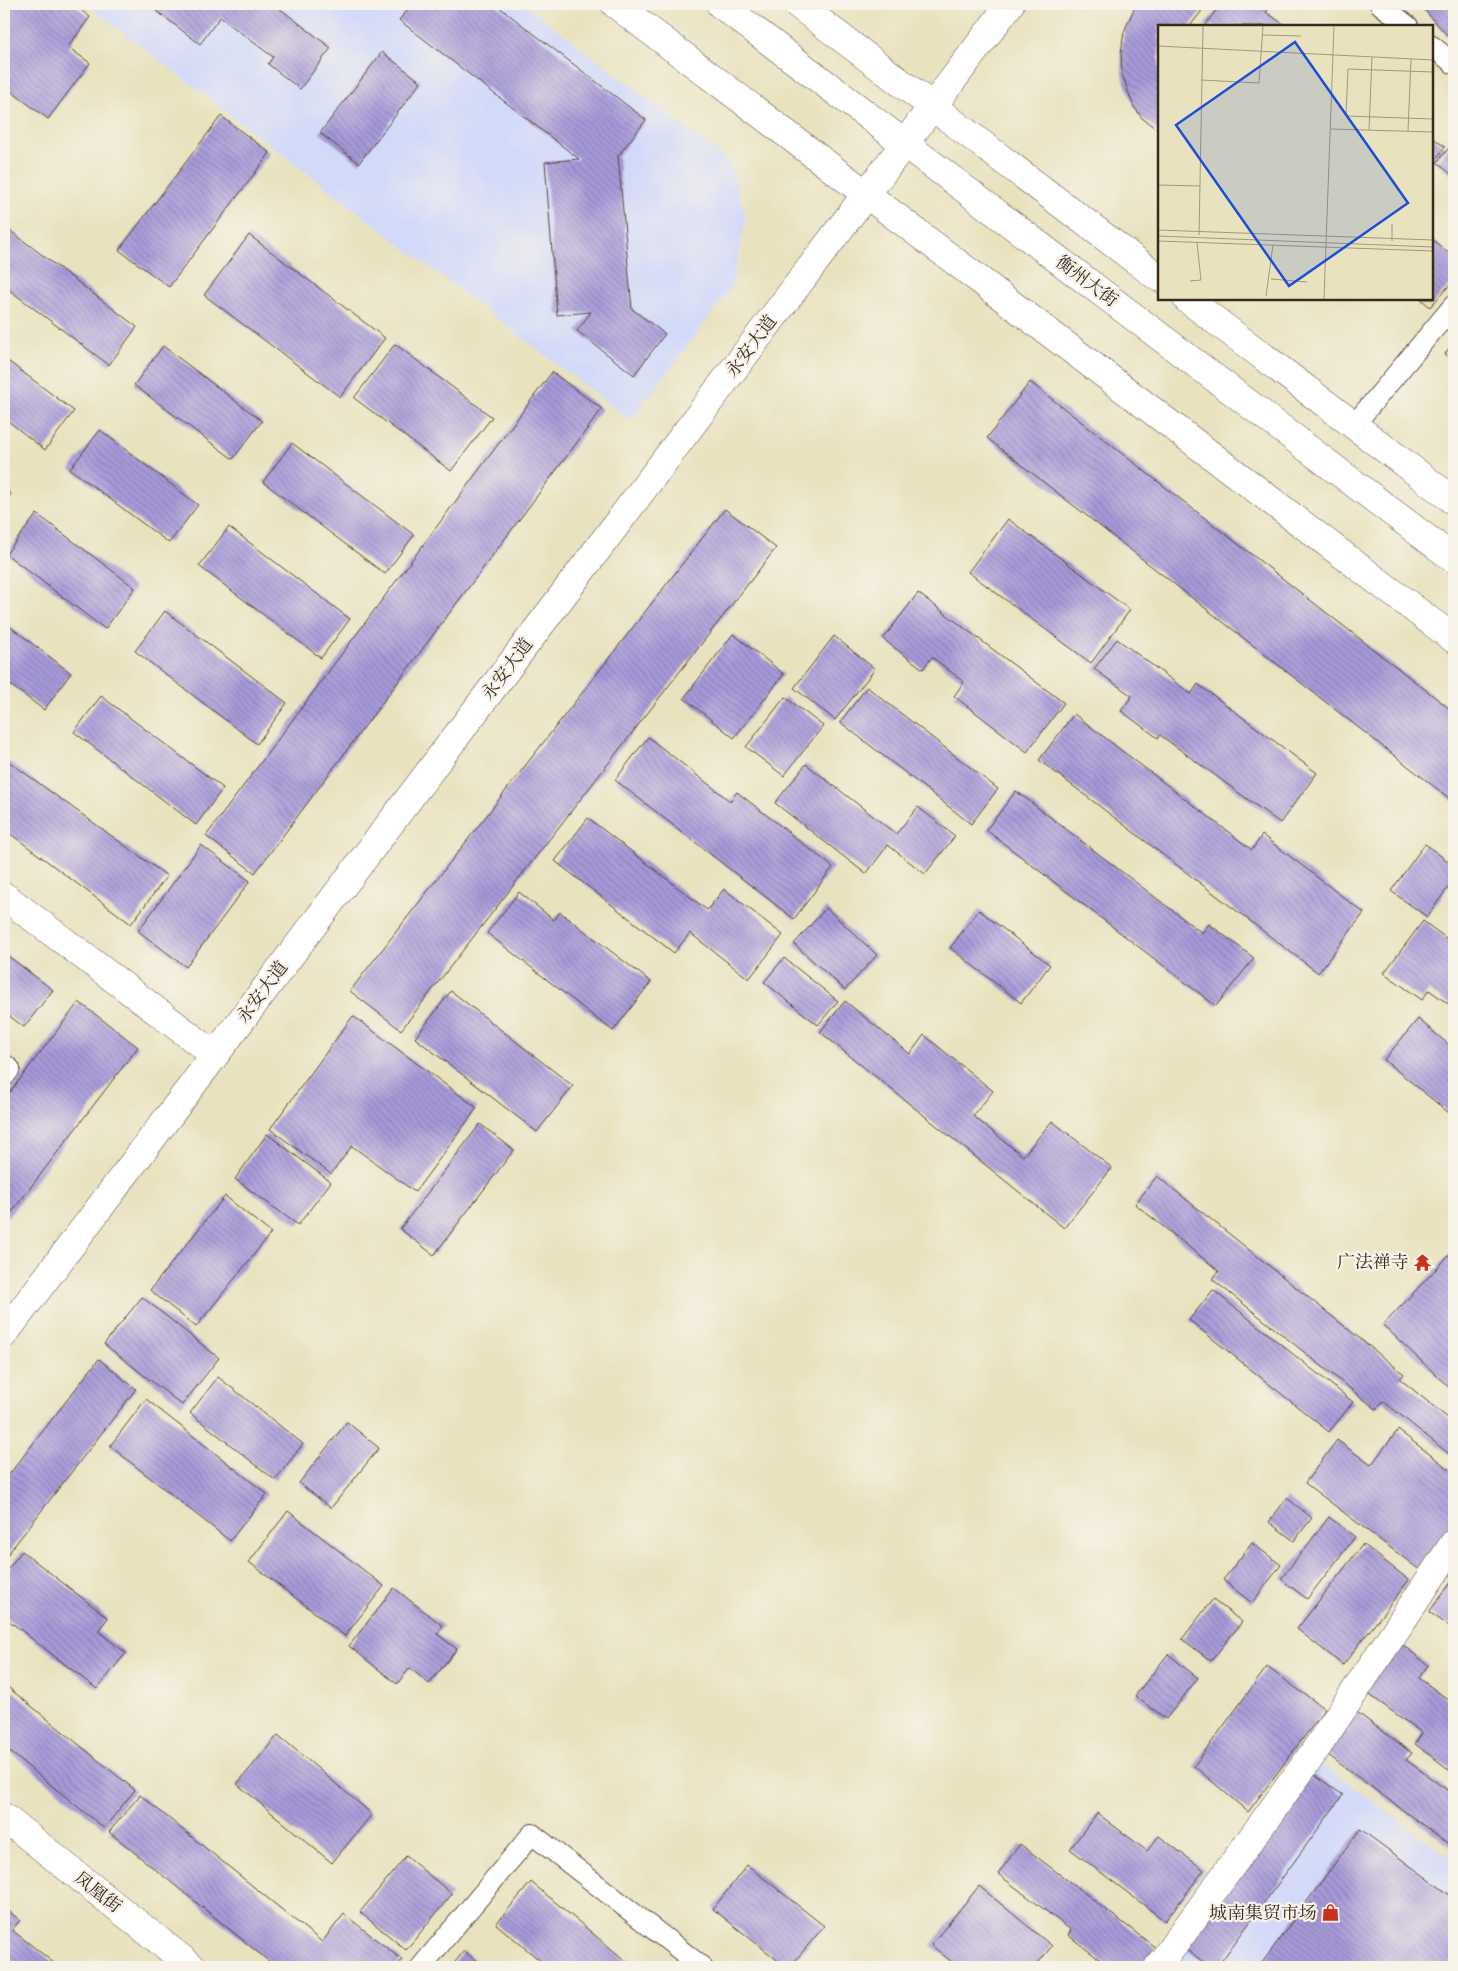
<svg xmlns="http://www.w3.org/2000/svg" width="1458" height="1971" viewBox="0 0 1458 1971" font-family="'IM FELL Double Pica','Noto Serif SC',serif">
	<style>
		.built { fill: #d2d9f9 }
		.building { fill: url(#building-back-hatch) }
		.lines { fill: none; stroke-linecap: round; stroke-linejoin: round }
		.lane-casing { stroke: #554636; stroke-width: 22 }
		.street-casing { stroke: #554636; stroke-width: 29 }
		.secondary-casing { stroke: #554636; stroke-width: 29 }
		.lane { stroke: #fff; stroke-width: 20 }
		.street { stroke: #fff; stroke-width: 28 }
		.secondary { stroke: #fff; stroke-width: 28 }
		.labels { text-anchor: middle; stroke-width: 4.5; stroke-linejoin: round; paint-order: stroke }
		.street-label { font-size: 18px; fill: #3b2a1e; stroke: #f7f3e8 }
		.poi-label { font-size: 18px; fill: #3b2a1e; stroke: #f7f3e8; text-anchor: end }
		.inset-road { fill: none; stroke: #a3987f; stroke-width: 1 }
		.view { fill: #1d4ed8; fill-opacity: 0.15; stroke: #1d4ed8; stroke-width: 2.5 }
		.inset-edge { fill: none; stroke: #3b2a1e; stroke-width: 2.5 }
	</style>
	<defs>
		<pattern id="building-back-hatch" width="6" height="6" patternUnits="userSpaceOnUse" patternTransform="scale(1.25)"><rect width="6" height="6" fill="#a79ada"/><path d="M-1 5l2 2M0 0l6 6M5-1l2 2" fill="none" stroke="#897eb0"/></pattern>
	</defs>
	<rect width="100%" height="100%" fill="#f7f3e8"/>
	<filter id="ink" filterUnits="userSpaceOnUse"><feTurbulence type="fractalNoise" baseFrequency=".02" numOctaves="2"/><feDisplacementMap in="SourceGraphic" scale="10" xChannelSelector="R" yChannelSelector="G"/><feConvolveMatrix kernelMatrix="1 2 1 2 8 2 1 2 1" color-interpolation-filters="sRGB"/></filter>
	<filter id="wash" filterUnits="userSpaceOnUse"><feTurbulence type="fractalNoise" baseFrequency=".0096" numOctaves="4" result="noise"/><feDisplacementMap in="SourceGraphic" scale="20" xChannelSelector="R" yChannelSelector="G"/><feGaussianBlur stdDeviation="1.12" result="paint"/><feColorMatrix in="noise" values="0 0 0 0 0 0 0 0 0 0 0 0 0 0 0 0 0 1.4 0 .05"/><feComposite in="paint" operator="in"/></filter>
	<g filter="url(#wash)">
		<rect width="100%" height="100%" fill="#e9e2bf"/>
		<path class="built" d="M86,4h438l205,157 17,57 -14,68 -101,135z
			M1319,1762l135,98v107h-281z"/>
		<g id="blocks">
			<path class="building" d="M4,4h69l17,13 -22,30 22,16 -42,56 -44,-33z
				M152,4h122l57,44 -31,41 -32,-25 5,-7 -53,-40 -20,27 -50,-38z
				M412,4h83l151,116 -28,36 14,153 33,25 -31,41 -57,-44 14,-19 -34,3 -12,-153 34,-3 -180,-139z
				M1136,4h71l-17,22h-31v105l-17,-13 -9,-13 -11,-31 -1,-21 3,-21z
				M1221,4h52l-7,8 20,14h-82z
				M1419,4h35v39z
				M382,52l39,30 -62,81 -39,-30z
				M221,116l49,37 -101,134 -50,-37z
				M1432,137l13,10 -13,17z
				M1454,142v35l-17,-15z
				M4,226l133,101 -28,38 -105,-79z
				M249,235l136,103 -45,59 -136,-102z
				M1432,239l22,19v22l-24,27 -9,-8h11z
				M1454,341v21l-9,-8z
				M395,344l97,73 -41,54 -97,-73z
				M163,346l99,75 -29,38 -99,-74z
				M4,358l70,53 -29,39 -41,-32z
				M552,372l50,37 -347,464 -49,-37z
				M1030,382l424,330v90l-467,-364z
				M100,430l98,75 -29,38 -99,-74z
				M292,443l122,92 -29,39 -122,-92z
				M4,489l7,5 -7,10z
				M725,509l51,39 -375,482 -51,-39z
				M37,514l98,74 -30,41 -99,-75z
				M1008,519l122,91 -39,53 -123,-91z
				M229,527l121,92 -29,39 -122,-92z
				M918,593l146,110 -37,49 -73,-56 10,-14 -32,-25 -9,12 -40,-30z
				M165,611l122,92 -30,41 -122,-93z
				M4,622l67,51 -27,37 -40,-30z
				M733,634l51,40 -50,64 -50,-40z
				M834,636l41,33 -40,51 -41,-32z
				M1117,639l74,55 7,-10 119,89 -37,50 -120,-88 -2,3 -37,-27 11,-15 -38,-27z
				M867,687l131,102 -27,35 -131,-102z
				M101,696l122,92 -27,37 -122,-93z
				M785,697l38,29 -39,50 -38,-29z
				M1074,714l178,136 10,-15 102,78 -46,60 -279,-213z
				M648,737l82,64 7,-9 96,75 -39,52 -179,-139z
				M4,758l163,118 -36,48 -127,-95z
				M806,764l90,70 22,-27 37,29 -30,38 -37,-29 -22,29 -91,-71z
				M1016,791l186,142 7,-9 45,34 -38,48 -230,-176z
				M588,818l119,92 17,-21 59,46 -34,44 -59,-46 -16,20 -119,-92z
				M1425,844l29,22v13l-27,38 -36,-26z
				M201,845l49,36 -64,86 -48,-36z
				M519,892l35,28 6,-8 91,70 -38,49 -126,-98z
				M826,908l51,47 -32,35 -51,-46z
				M979,910l71,55 -29,38 -71,-55z
				M1423,921l31,23v64l-25,-18 -7,10 -38,-27z
				M4,953l49,37 -29,37 -20,-15z
				M784,958l54,43 -20,24 -54,-43z
				M451,991l122,95 -36,46 -122,-94z
				M845,1001l65,53 14,-19 69,56 -20,25 50,40 29,-35 60,47 -48,60 -244,-196z
				M79,1002l59,45 -130,170 -4,-3v-114z
				M353,1016l124,92 -62,84 -63,-46 -21,28 -61,-45z
				M1418,1019l36,30v68l-70,-57z
				M480,1124l34,26 -80,105 -34,-26z
				M267,1134l64,48 -33,43 -63,-46z
				M1157,1176l247,198 -4,5 54,44v35l-71,-57 -7,8 -164,-130 7,-8 -84,-67z
				M225,1196l46,37 -75,94 -46,-37z
				M1454,1250v142l-71,-67z
				M1213,1290l140,112 -24,30 -140,-112z
				M142,1297l77,61 -37,47 -78,-61z
				M99,1359l37,30 -132,170v-78z
				M218,1377l85,67 -28,36 -85,-67z
				M146,1399l121,95 -37,47 -120,-95z
				M347,1422l32,26 -48,60 -32,-25z
				M1398,1430l56,43v54l-33,44 -116,-88 32,-43 34,25z
				M1287,1498l25,20 -18,23 -25,-19z
				M288,1511l96,75 -39,50 -96,-74z
				M1329,1517l26,20 -48,62 -26,-20z
				M1252,1543l29,22 -29,38 -29,-23z
				M1363,1544l46,36 -66,85 -46,-36z
				M22,1551l86,67 -10,13 28,22 -29,36 -93,-72v-43z
				M1451,1582l3,2v35l-5,7 -20,-14z
				M394,1588l49,38 -6,8 20,15 -28,35 -19,-16 -13,16 -48,-38z
				M1213,1599l29,23 -31,39 -29,-22z
				M1399,1642l29,23 -9,13 35,26v69l-39,-29 7,-11 -59,-43z
				M1168,1654l30,24 -32,41 -31,-23z
				M1267,1667l58,42 -77,103 -54,-46z
				M4,1684l131,106 -31,38 -100,-81z
				M1354,1710l58,43 -6,7 48,35v53l-130,-96z
				M278,1735l94,79 -40,49 -95,-79z
				M1313,1774l30,21 -126,172h-7l-24,-18z
				M140,1795l182,147 22,-28 58,46 -6,7h-120l-167,-135z
				M1097,1813l50,38 12,-15 45,34 -39,51 -95,-72z
				M1360,1829l94,69v69h-195z
				M1020,1844l136,104 -15,19h-32l-41,-32 3,-5 -73,-56z
				M406,1856l46,38 -46,56 -46,-38z
				M747,1865l77,61 -34,41h-4l-73,-58z
				M531,1882l102,85h-85l-52,-43z
				M979,1886l73,60 -17,21h-77l-27,-22z
				M4,1908l16,12 -8,10 47,37h-55z
				M464,1951l20,16h-33z"/>
		</g>
	</g>
	<g filter="url(#ink)">
		<use href="#blocks" fill-opacity="0" stroke="#554636" stroke-width="1"/>
		<g class="lines">
			<defs>
				<path id="lane" d="M1380,4l28,22
					M1432,46l22,18
					M1354,425l100,-120
					M4,1064l6,5 -6,8
					M421,1967l111,-133 170,133"/>
				<path id="street" d="M615,4l839,635
					M4,896l211,159
					M4,1817l188,150
					M1158,1967l154,-212 142,-212"/>
				<path id="secondary" d="M720,4l734,555
					M797,4l362,274
					M1187,299l267,202
					M4,1334l1006,-1330"/>
			</defs>
			<use href="#lane" class="lane-casing"/>
			<use href="#street" class="street-casing"/>
			<use href="#secondary" class="secondary-casing"/>
			<use href="#lane" class="lane"/>
			<use href="#street" class="street"/>
			<use href="#secondary" class="secondary"/>
		</g>
	</g>
	<defs>
		<symbol id="temple-bare" viewBox="-9 -9 18 18"><path d="M0-6L5-2H3V0L6.5 2.5H4V6H1.5V3h-3V6H-4V2.5H-6.5L-3 0V-2H-5Z" fill="#c8321e" stroke="#f7f3e8" stroke-width="2.5" paint-order="stroke"/></symbol>
		<symbol id="shop-bare" viewBox="-9 -9 18 18"><path d="M-5-2.5h2.3a2.7 3.5 0 0 1 5.4 0H5L5.5 6h-11ZM-1.5-2.5h3a1.5 2.3 0 0 0-3 0Z" fill="#c8321e" stroke="#f7f3e8" stroke-width="2.5" paint-order="stroke"/></symbol>
	</defs>
	<g fill-rule="evenodd">
		<use href="#temple-bare" x="1410" y="1250" width="25" height="25"/>
		<use href="#shop-bare" x="1318" y="1900" width="25" height="25"/>
	</g>
	<g class="labels">
		<g class="street-label">
			<text transform="translate(1087 281) rotate(37)" y="6">衡州大街</text>
			<text transform="translate(751 346) rotate(-53)" y="6">永安大道</text>
			<text transform="translate(507 669) rotate(-53)" y="6">永安大道</text>
			<text transform="translate(262 992) rotate(-53)" y="6">永安大道</text>
			<text transform="translate(98 1892) rotate(38)" y="6">凤凰街</text>
		</g>
		<g class="poi-label">
			<text x="1409" y="1268">广法禅寺</text>
			<text x="1317" y="1919">城南集贸市场</text>
		</g>
	</g>
	<g transform="translate(1158 25)">
		<rect width="275" height="275" fill="#e9e2bf"/>
		<path class="inset-road" d="M105,10l38,1M0,21l275,14M275,47l-85,-3 -2,47 87,3M43,55l58,3 4,-57M172,104l103,3M211,105l3,-73M250,106l3,-72M0,160l42,1M0,205l275,10M41,210l4,-209M0,211l275,11M0,216l275,10M234,216v-17M113,254l36,3M32,256l11,-1 -4,-37M108,271l7,-51M166,274l10,-273"/>
		<path class="view" d="M137,17l113,161 -119,83 -113,-161z"/>
		<rect width="275" height="275" class="inset-edge"/>
	</g>
	<rect width="1458" height="1971" fill="none" stroke="#f7f3e8" stroke-width="20"/>
</svg>
